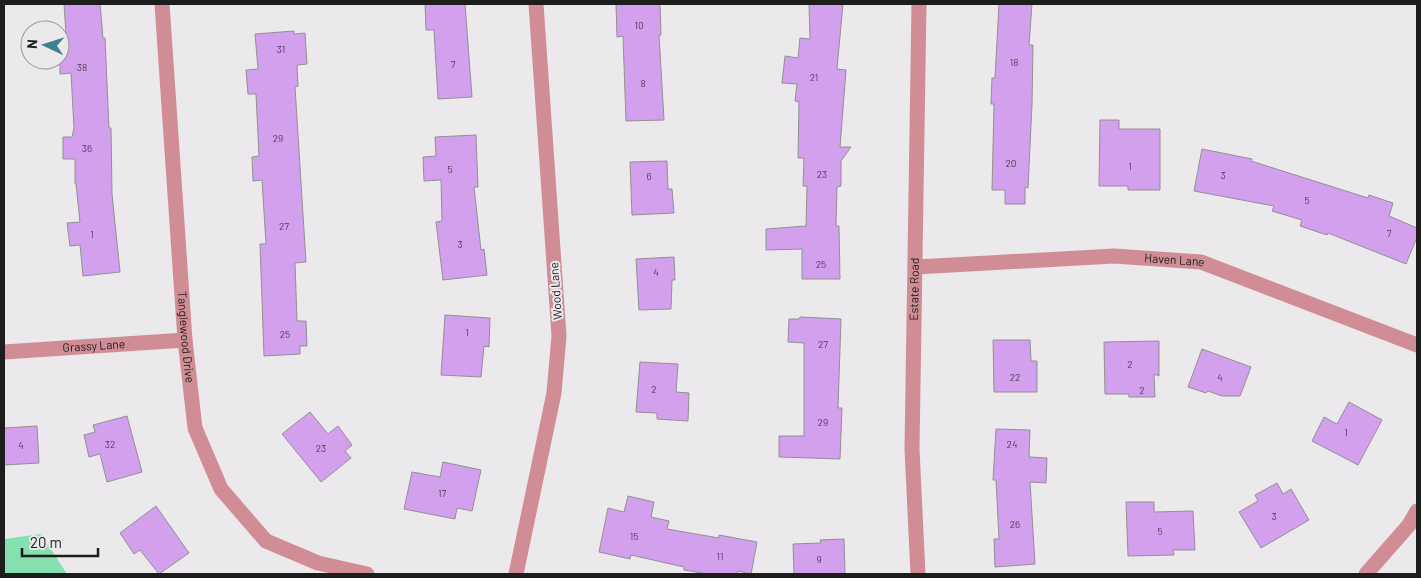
<svg xmlns="http://www.w3.org/2000/svg" width="1421" height="578" viewBox="0 0 1421 578" font-family="Barlow,sans-serif">
	<style>
		.green { fill: #84e0af }
		.building { fill: #d3a0ee; stroke: #919093 }
		.lines { fill: none; stroke-linecap: round; stroke-linejoin: round }
		.street { stroke: #d08d95; stroke-width: 15 }
		.labels { text-anchor: middle; stroke-width: 4; stroke-linejoin: round; paint-order: stroke }
		.number-label { font-size: 10px; fill: #4b3e52 }
		.street-label { font-size: 12px; fill: #1e1d1e; stroke: #ebe9ec }
	</style>
	<rect width="100%" height="100%" fill="#ebe9ec"/>
	<path class="green" d="M41,534l26,40h-63v-35z"/>
	<path class="building" d="M64,4h36l3,34h2l4,90h2l1,66 8,78 -37,4 -3,-31 -10,1 -3,-23 13,-1 -4,-38h-1v-25h-12v-22h9l2,-9 -3,-55 -11,1v-24l7,-1z
		M425,4h40l7,93 -34,2 -4,-69h-8z
		M616,4h44l1,31h-2l5,85 -38,1 -3,-85 -6,1z
		M809,4h34l-6,65 9,1 -6,77h11l-10,14v25l-4,1 -1,39h3l1,53h-38v-30l-36,1v-21l40,-3 1,-40h-4l1,-28h-6l1,-56 -4,-1 2,-17 -15,-1 3,-27 13,2 2,-20 10,1z
		M999,4h33l-3,41h4l-1,59 -4,84 -3,-1v17h-20v-14h-13l2,-86h-3l1,-26h3z
		M294,31v3l11,-1 2,31 -10,1 1,21 -3,1 11,175 -11,1 2,58h9l1,25h-7v8l-36,2 -4,-112h6l-4,-64 -9,1 -1,-24 7,-1 -3,-62h-8l-2,-24 12,-1 -3,-35z
		M1100,120h19v9h41v61h-32v-4h-29z
		M476,135l2,52h-4l7,63 3,-1 3,26 -44,5 -7,-58 6,-1 -1,-41 -17,1 -1,-24 13,-1 -1,-19z
		M1202,149l50,10 -1,2 117,37 1,-3 24,8 -4,13 28,12v9l-11,27 -78,-31 -1,2 -27,-9 2,-6 -30,-9 2,-5 -80,-15z
		M667,161l1,28h4l2,24 -42,2 -2,-53z
		M674,257l1,23h-3l-1,29 -32,1 -3,-51z
		M445,315l45,3 -1,29 -5,-1 -3,31 -40,-2z
		M800,317l41,2 -3,89h4l-2,51 -61,-2v-21h25v-93l-16,-1 1,-23h10z
		M993,340h37l1,21h6v31h-43z
		M1159,341v35l-5,-2 1,23h-26v-3h-24l-1,-52z
		M1202,349l49,18 -11,29h-18l-14,-5 -2,2 -18,-6z
		M640,362l38,2 -2,28 13,1 -1,28 -31,-2v-6l-21,-1z
		M1349,402l33,18 -24,45 -46,-24 12,-24 13,7z
		M310,412l18,22 10,-8 14,19 -7,6 6,7 -30,24 -39,-48z
		M127,416l15,56 -35,10 -7,-28 -11,3 -5,-22 11,-3 -2,-7z
		M37,426l2,37 -35,2v-37z
		M996,429l34,1 -1,27 18,1 -1,25 -16,-1 5,82 -40,3 -1,-28h5l-3,-59h-3z
		M443,462l38,8 -9,41 -15,-3 -2,11 -51,-10 8,-37 28,5z
		M1277,483l6,11 8,-5 18,31 -48,28 -22,-36 19,-11 -3,-6z
		M628,496l26,6 -3,15 18,4 -2,8 52,9v-3l38,7 -6,32 -13,-3 -1,3h-29l-24,-4v-3l-53,-12 -1,4 -31,-7 9,-44 16,4z
		M1126,502h28v10l39,-1 2,39h-22l1,5 -46,1z
		M156,506l33,47 -30,21 -19,-24 -6,4 -14,-21z
		M844,539l1,35h-51l-1,-30 28,-1 -1,-3z"/>
	<g class="lines">
		<g class="street">
			<path id="s1" d="M162,4l23,336 10,88 26,61 45,52 52,22 49,11"/>
			<path id="s2" d="M916,267l198,-11 87,6 216,83"/>
			<path id="s3" d="M4,352l181,-12"/>
			<path d="M516,574l38,-181 5,-57 -23,-332"/>
			<path id="s4" d="M918,574l-6,-125 7,-445"/>
			<path d="M1366,574l43,-49 8,-14"/>
		</g>
	</g>
	<g class="labels">
		<g class="number-label">
			<text x="639" y="29">10</text>
			<text x="281" y="53">31</text>
			<text x="1014" y="66">18</text>
			<text x="453" y="68">7</text>
			<text x="82" y="71">38</text>
			<text x="814" y="81">21</text>
			<text x="643" y="87">8</text>
			<text x="278" y="142">29</text>
			<text x="87" y="152">36</text>
			<text x="1011" y="167">20</text>
			<text x="1130" y="170">1</text>
			<text x="450" y="173">5</text>
			<text x="822" y="178">23</text>
			<text x="1223" y="179">3</text>
			<text x="649" y="180">6</text>
			<text x="1307" y="204">5</text>
			<text x="284" y="230">27</text>
			<text x="1389" y="237">7</text>
			<text x="92" y="238">1</text>
			<text x="460" y="248">3</text>
			<text x="821" y="268">25</text>
			<text x="656" y="276">4</text>
			<text x="467" y="336">1</text>
			<text x="285" y="338">25</text>
			<text x="823" y="348">27</text>
			<text x="1130" y="368">2</text>
			<text x="1015" y="381">22</text>
			<text x="1220" y="381">4</text>
			<text x="654" y="393">2</text>
			<text x="1142" y="394">2</text>
			<text x="823" y="426">29</text>
			<text x="1346" y="436">1</text>
			<text x="110" y="448">32</text>
			<text x="1012" y="448">24</text>
			<text x="21" y="449">4</text>
			<text x="321" y="452">23</text>
			<text x="442" y="497">17</text>
			<text x="1274" y="520">3</text>
			<text x="1015" y="528">26</text>
			<text x="1160" y="535">5</text>
			<text x="634" y="540">15</text>
			<text x="720" y="560">11</text>
			<text x="819" y="563">9</text>
		</g>
		<g class="street-label">
			<text dy="4" stroke="none"><textPath href="#s2" startOffset="259">Haven Lane</textPath></text>
			<text dy="4" stroke="none"><textPath href="#s4" startOffset="285">Estate Road</textPath></text>
			<text transform="translate(556 291) rotate(-94)" y="4">Wood Lane</text>
			<text dy="4" stroke="none"><textPath href="#s1" startOffset="334">Tanglewood Drive</textPath></text>
			<text dy="4" stroke="none"><textPath href="#s3" startOffset="90">Grassy Lane</textPath></text>
		</g>
	</g>
	<rect width="1421" height="578" fill="none" stroke="#1e1d1e" stroke-width="10"/>
	<g transform="translate(45 45) rotate(274)"><circle r="24" fill="#ebe9ec" stroke="#99979a"/>
	<path d="M0-4L9 19L0 12L-9 19Z" fill="#3e8291"/>
	<text y="-8" font-size="14" font-weight="bold" text-anchor="middle" fill="#1e1d1e">N</text>
	</g>
	<path d="M22 548v8h76v-8" fill="none" stroke="#1e1d1e" stroke-width="2.5"/>
	<text x="30" y="548" font-size="15" fill="#1e1d1e" stroke="#ebe9ec" stroke-width="4" paint-order="stroke">20 m</text>
</svg>
